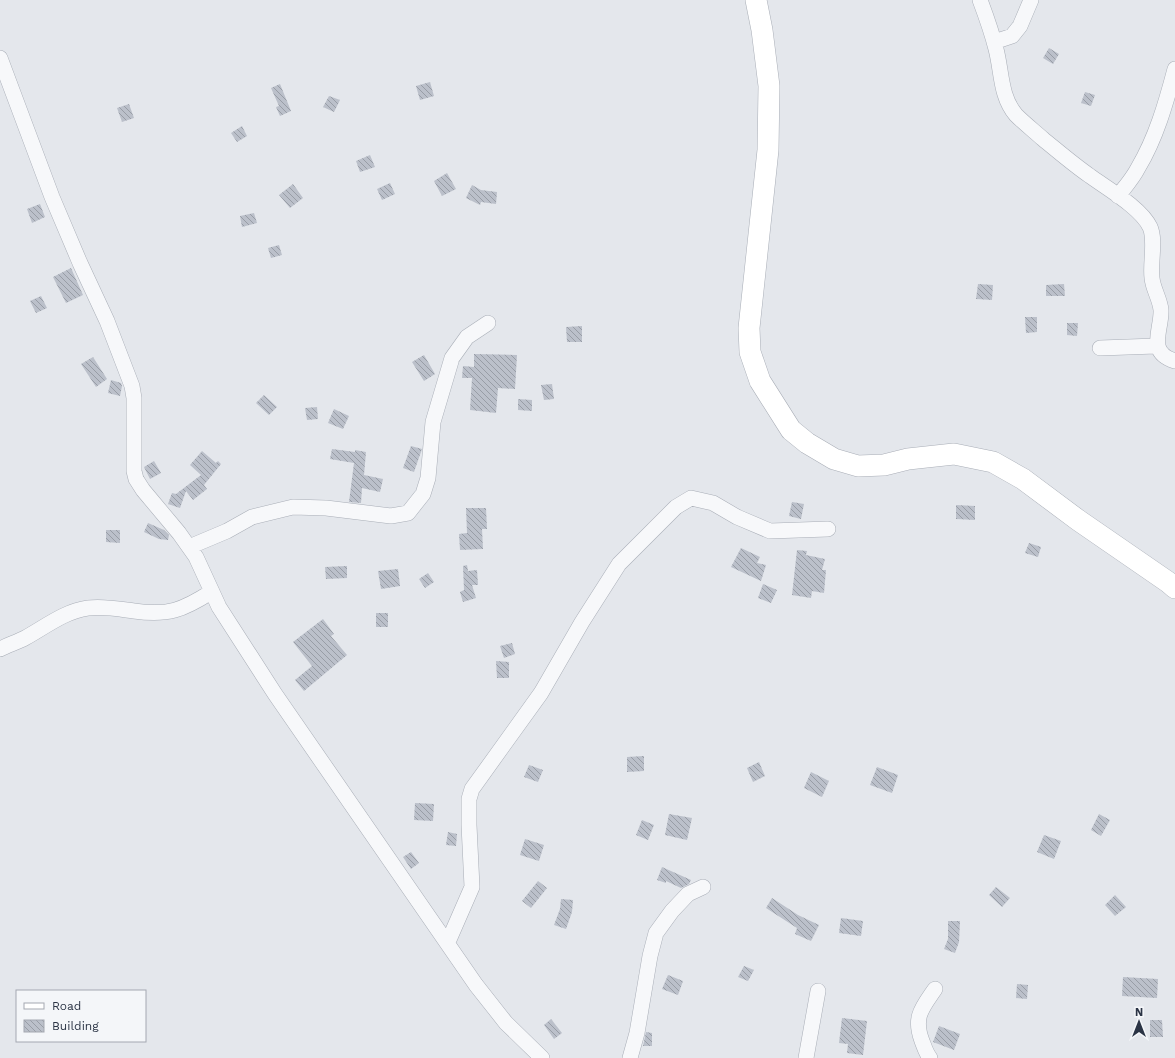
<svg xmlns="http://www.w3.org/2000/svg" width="1175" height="1058" viewBox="0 0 1175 1058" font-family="'Work Sans',sans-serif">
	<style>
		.building { fill: url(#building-back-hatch) }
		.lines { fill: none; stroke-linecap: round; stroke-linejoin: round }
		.street-casing { stroke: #a9aeb7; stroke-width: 16 }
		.secondary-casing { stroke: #a9aeb7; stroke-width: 22 }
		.street { stroke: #f7f8fa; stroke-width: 15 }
		.secondary { stroke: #fff; stroke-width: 21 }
	</style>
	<defs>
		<pattern id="building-back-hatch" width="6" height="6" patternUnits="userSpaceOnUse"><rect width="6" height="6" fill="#bbc0ca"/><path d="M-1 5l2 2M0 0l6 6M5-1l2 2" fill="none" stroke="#989da6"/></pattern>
	</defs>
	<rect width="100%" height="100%" fill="#e4e7ec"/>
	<path class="building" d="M1049,48l10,6 -6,10 -10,-6z
		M430,82l4,14 -14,4 -4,-14z
		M280,84l11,27 -11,5 -4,-9 3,-1 -8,-18z
		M1085,92l10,3 -4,11 -10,-3z
		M329,96l11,4 -6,12 -11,-5z
		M129,104l5,14 -12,4 -5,-14z
		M242,126l5,10 -10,6 -6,-9z
		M370,155l5,12 -15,5 -4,-11z
		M447,173l9,16 -14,7 -8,-15z
		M390,183l5,11 -13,6 -5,-11z
		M293,184l10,14 -13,10 -11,-13z
		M472,185l9,5 16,2 -1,12 -15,-2 -1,3 -14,-7z
		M40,204l5,13 -13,6 -5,-14z
		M254,213l3,10 -15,4 -2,-11z
		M279,245l3,10 -11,3 -3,-10z
		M71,268l12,27 -17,8 -13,-26z
		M978,284l15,1 -1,15 -16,-1z
		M1064,284l1,12h-19v-11z
		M41,296l6,12 -11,5 -6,-12z
		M1025,317h12v15l-11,1z
		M1067,323h11l-1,13 -10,-1z
		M582,326v16h-15l-1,-15z
		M474,354l43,1 -2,34 -17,-1 -2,25 -26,-3 2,-32h-10l1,-12 11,1z
		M424,355l11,19 -11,7 -12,-19z
		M93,357l14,22 -11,8 -15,-23z
		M111,380l10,3 1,3 -2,10 -12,-3z
		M552,384l2,15 -10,1 -3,-15z
		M264,395l13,12 -8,8 -13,-12z
		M518,399l14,1v11l-14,-1z
		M317,407l1,12 -11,1 -2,-12z
		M334,409l15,7 -6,13 -15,-6z
		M411,446l11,3 -8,23 -11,-4z
		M332,449l23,3v-2l11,2 -2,23 19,4 -3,13 -18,-4 -1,15 -12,-1 5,-39 -24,-4z
		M202,451l14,12 2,-2 3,3 -17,21 3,4 -14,11 -7,-9 -6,17 -12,-4 4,-11 4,1 25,-19 -11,-10z
		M154,461l7,12 -11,6 -6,-12z
		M792,502l12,2 -3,15 -12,-3z
		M956,505l19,1v14l-19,-1z
		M466,508h20l1,21h-5l1,20 -23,1 -1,-16 8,-1z
		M148,523l16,7 5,5 -1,5 -9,-1 -15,-7z
		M106,530h14v13l-14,-1z
		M1029,543l12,4 -3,10 -13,-4z
		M741,548l19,9 -3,6 9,2 -5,16 -30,-14z
		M797,550l10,1 -1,4 19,4 -3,11h4l-2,23 -12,-2 -1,7 -19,-3z
		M467,565l1,6 9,-1 1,15h-6l4,13 -13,4 -3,-10 4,-2 -1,-24z
		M347,566v12l-21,1 -1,-12z
		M398,569l2,17 -19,3 -3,-18z
		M428,573l6,9 -9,6 -6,-9z
		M763,584l14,6 -6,13 -13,-5z
		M376,613h12v14h-12z
		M323,619l11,15 -3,2 16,19 -43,36 -9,-11 17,-14 -19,-24z
		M512,643l3,11 -11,4 -4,-12z
		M496,661l13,1v16h-12z
		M644,756v15l-17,1v-15z
		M759,762l6,14 -12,6 -6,-14z
		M529,765l14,5 -5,12 -14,-5z
		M877,767l21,8 -6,18 -22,-8z
		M811,772l18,9 -7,16 -18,-9z
		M415,803l19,1 -1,17 -19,-1z
		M669,814l23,4 -5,22 -22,-5z
		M1099,814l11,6 -9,16 -10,-6z
		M642,820l12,5 -6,15 -12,-5z
		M448,832l9,2 -1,12 -10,-1z
		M1044,835l17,6 -7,18 -17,-7z
		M525,839l19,6 -5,16 -19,-6z
		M411,852l8,11 -8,6 -8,-12z
		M662,867l29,13 -2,4 -8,4 -15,-7v2l-9,-3z
		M538,881l9,7 -16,20 -9,-7z
		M996,887l14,11 -8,9 -13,-12z
		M1115,895l11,12 -11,9 -10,-11z
		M772,898l26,17 21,10 -8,16 -16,-7 2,-6 -31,-20z
		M561,899l12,1 -1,12 -6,17 -12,-4 6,-16z
		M841,918l22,3 -2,15 -22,-3z
		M948,921h12l-1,21 -4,11 -11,-4 4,-10z
		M744,966l10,4 -6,11 -10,-4z
		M668,975l15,6 -5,14 -16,-6z
		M1123,977l35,2 -1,19 -35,-2z
		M1017,984l11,1 -1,14 -11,-1z
		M842,1018l25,3 -4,34 -16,-2 1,-9 -9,-1z
		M551,1019l11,14 -8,6 -10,-14z
		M1150,1020h12l1,17h-13z
		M939,1026l21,8 -6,16 -21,-8z
		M646,1032l6,1v13h-9z"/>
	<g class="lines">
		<defs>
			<path id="street" d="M980,0c6,16 12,33 16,49 6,23 4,47 20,66 8,8 18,16 27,24 16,13 31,26 47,37 18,13 51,32 60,51 6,13 0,36 2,51 1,11 8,21 9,32 1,20 -15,42 14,51
				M994,42l18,-6 8,-10 11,-26
				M0,58l52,139 28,66 27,58 25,65 2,12v73l2,8 7,11 36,43 17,24 23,50 56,87 201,291 30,38 36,35
				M1118,196c7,-9 15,-18 20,-28 18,-30 28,-65 37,-99
				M1100,348l56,-2 1,-2
				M189,547l38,-16 25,-14 41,-10 33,1 65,8 17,-3 15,-19 5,-16 5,-56 19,-64 15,-21 21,-14
				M0,649c8,-4 17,-7 25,-11 20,-11 40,-27 63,-30 16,-2 31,1 46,3 34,5 49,-1 77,-19
				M448,942l24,-55 -3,-62v-26l3,-10 69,-96 41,-71 37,-58 57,-57 15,-9 22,5 24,14 33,14 58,-2
				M630,1058l7,-25 13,-77 6,-23 16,-22 16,-17 15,-7
				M806,1058l12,-67
				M930,1058c-4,-5 -6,-12 -8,-17 -9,-24 0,-33 13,-52"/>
			<path id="secondary" d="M756,0l6,30 7,56 -1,64 -19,178 1,24 10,29 31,49 16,13 27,16 24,7 26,-1 24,-6 46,-5 39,8 30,17 55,41 90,62 7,6"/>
		</defs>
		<use href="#street" class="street-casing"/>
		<use href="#secondary" class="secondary-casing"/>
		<use href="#street" class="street"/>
		<use href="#secondary" class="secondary"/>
	</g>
	<rect x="16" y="990" width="130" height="52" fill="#f4f6f9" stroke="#a4a8b1"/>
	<rect x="24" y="1003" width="20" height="6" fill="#ffffff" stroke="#a4a8b1"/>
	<text x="52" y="1010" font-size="12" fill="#2b3445">Road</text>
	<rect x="24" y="1020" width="20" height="12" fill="url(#building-back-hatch)" stroke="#a4a8b1"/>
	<text x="52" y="1030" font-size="12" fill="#2b3445">Building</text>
	<g transform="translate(1139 1022)" stroke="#f4f6f9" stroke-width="3" paint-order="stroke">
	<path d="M0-3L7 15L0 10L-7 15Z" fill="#2b3445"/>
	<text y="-6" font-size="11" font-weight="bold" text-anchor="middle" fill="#2b3445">N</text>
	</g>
</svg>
